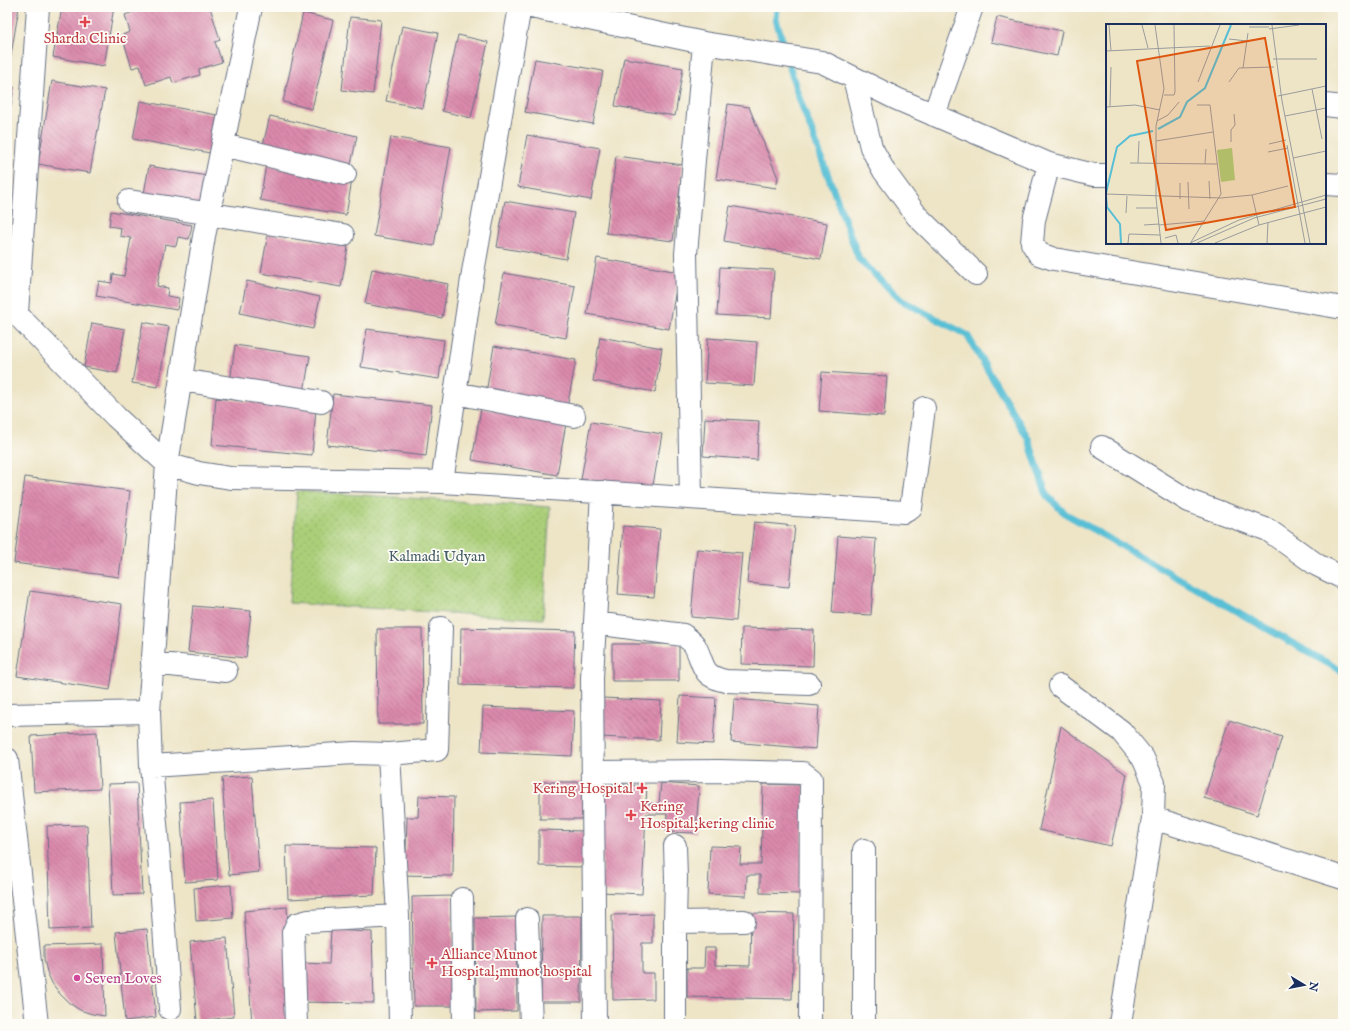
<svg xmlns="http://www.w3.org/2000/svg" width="1350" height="1031" viewBox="0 0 1350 1031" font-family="'IM FELL English',serif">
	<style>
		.grass { fill: url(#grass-dots); stroke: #637f6c }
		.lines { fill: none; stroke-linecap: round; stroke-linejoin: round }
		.stream { stroke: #58bfd5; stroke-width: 7 }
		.building { fill: url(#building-back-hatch) }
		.minor-casing { stroke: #656f83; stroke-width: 24 }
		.major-casing { stroke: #656f83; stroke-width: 24 }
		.minor { stroke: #fff; stroke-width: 22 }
		.major { stroke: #fff; stroke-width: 22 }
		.health-dot { fill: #e0444e; stroke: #fdfcf7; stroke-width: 1.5 }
		.hotel-dot { fill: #d1479c; stroke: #fdfcf7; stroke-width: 1.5 }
		.labels { text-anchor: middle; stroke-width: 3.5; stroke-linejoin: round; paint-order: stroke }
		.health-label { font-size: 15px; fill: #be3a42; stroke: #fdfcf7; text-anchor: start }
		.park-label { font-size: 15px; fill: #465f66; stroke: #fdfcf7 }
		.hotel-label { font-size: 15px; fill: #b23c85; stroke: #fdfcf7; text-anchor: start }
		.inset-river { fill: none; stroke: #58bfd5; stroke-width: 2 }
		.inset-road { fill: none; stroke: #9a9c9d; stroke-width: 1 }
		.view { fill: #de5710; fill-opacity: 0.15; stroke: #de5710; stroke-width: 2 }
		.inset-edge { fill: none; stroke: #1b2f5e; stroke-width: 2 }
	</style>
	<defs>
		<pattern id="grass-dots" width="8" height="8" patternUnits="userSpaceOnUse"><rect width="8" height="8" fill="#abcf79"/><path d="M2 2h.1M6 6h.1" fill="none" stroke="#93b26b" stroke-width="1.8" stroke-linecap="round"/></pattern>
		<pattern id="building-back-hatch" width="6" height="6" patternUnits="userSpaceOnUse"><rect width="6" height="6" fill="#db8aac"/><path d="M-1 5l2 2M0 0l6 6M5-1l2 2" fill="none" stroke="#b1718f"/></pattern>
	</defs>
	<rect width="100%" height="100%" fill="#fdfcf7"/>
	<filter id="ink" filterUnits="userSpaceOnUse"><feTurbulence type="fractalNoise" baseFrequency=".025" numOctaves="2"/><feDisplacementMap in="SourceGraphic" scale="8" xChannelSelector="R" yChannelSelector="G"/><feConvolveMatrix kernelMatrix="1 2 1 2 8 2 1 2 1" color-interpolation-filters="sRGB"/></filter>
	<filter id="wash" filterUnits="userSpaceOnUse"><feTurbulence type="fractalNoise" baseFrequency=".012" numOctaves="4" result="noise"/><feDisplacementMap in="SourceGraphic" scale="16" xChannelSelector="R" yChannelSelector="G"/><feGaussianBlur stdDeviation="0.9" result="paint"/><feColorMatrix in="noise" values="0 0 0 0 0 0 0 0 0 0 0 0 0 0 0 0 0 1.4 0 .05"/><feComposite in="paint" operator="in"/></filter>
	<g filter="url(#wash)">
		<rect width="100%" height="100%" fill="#eee5c7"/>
		<path class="grass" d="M297,491l253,16 -7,112 -254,-16z"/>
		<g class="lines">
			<path class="stream" d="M777,7l-1,12 21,73 62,167 42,41 66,35 61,103 19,58 19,18 277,158"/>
		</g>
		<g id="blocks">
			<path class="building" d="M7,7h12l-9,54 -3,-1z
				M62,7h52l-10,59 -51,-9z
				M146,7h64l10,33 -5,2 7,20 -23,7 1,6 -27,8 -2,-6 -25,8 -6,-19 -8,2 -10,-33 8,-3 -5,-17z
				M303,13l30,7 -21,89 -29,-7z
				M350,17l31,3 -8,74 -31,-4z
				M997,17l65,14 -5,25 -66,-14z
				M402,26l36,7 -15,75 -37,-7z
				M458,35l30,7 -17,76 -29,-7z
				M624,58l59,10 -8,48 -60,-10z
				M535,59l68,12 -10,53 -68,-12z
				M52,81l53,9 -15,83 -52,-9z
				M7,86l7,1 -6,36h-1z
				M140,101l77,14 -7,38 -77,-14z
				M728,104l21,3 29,71 -2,10 -60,-9z
				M270,116l87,20 -7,33 -88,-20z
				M527,135l73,13 -9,52 -73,-13z
				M391,137l60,10 -17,99 -60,-10z
				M616,156l67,9 -10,76 -67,-8z
				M266,165l86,15 -6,35 -86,-15z
				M149,166l58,10 -6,33 -58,-10z
				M505,201l69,12 -8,46 -69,-12z
				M730,206l97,17 -6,36 -97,-18z
				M111,211l81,14 -3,14 -11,-2 -2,9 -11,-2 -8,42 11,2 -1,8 12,2 -2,12 -81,-14 3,-15 13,2 1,-9 11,2 7,-38 -11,-2 1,-8 -12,-2z
				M268,233l80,14 -7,40 -80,-14z
				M597,258l82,14 -10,57 -82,-15z
				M720,267l54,3 -3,48 -54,-3z
				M372,269l76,15 -6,34 -77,-14z
				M504,273l71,13 -9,52 -71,-13z
				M247,281l73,16 -7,32 -73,-16z
				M143,322l26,5 -11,60 -26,-4z
				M92,323l33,6 -8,44 -33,-6z
				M367,329l77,11 -5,39 -78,-12z
				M600,337l62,11 -7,44 -62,-11z
				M708,338l49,4 -3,44 -49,-3z
				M235,345l75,11 -6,36 -74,-10z
				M494,346l82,14 -9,48 -81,-15z
				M822,372l65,4 -3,40 -65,-5z
				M333,394l99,11 -6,51 -99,-11z
				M216,398l100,11 -4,46 -100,-10z
				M481,408l85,15 -9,52 -85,-15z
				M705,418l54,3 -2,39 -54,-4z
				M591,422l71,12 -10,57 -71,-12z
				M25,477l105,14 -11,86 -105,-14z
				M754,522l41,4 -6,61 -42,-4z
				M623,526l37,3 -6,68 -36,-3z
				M838,536l38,3 -5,76 -39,-2z
				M697,549l45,4 -6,68 -45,-4z
				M30,591l92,13 -12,86 -93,-14z
				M193,606l58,5 -5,47 -58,-6z
				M461,628l114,3 -2,57 -113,-3z
				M742,628l72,2 -1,36 -72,-2z
				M377,629h45l1,95h-45z
				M612,644h67v37h-67z
				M680,696l36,2 -3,46 -36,-2z
				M603,698l58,3 -2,39 -57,-3z
				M734,699l85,7 -3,43 -85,-7z
				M483,707l91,4 -2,45 -91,-4z
				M1229,720l53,17 -25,78 -53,-17z
				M1061,726l66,49 -16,71 -72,-16z
				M97,732l3,57 -66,3 -3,-56z
				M252,776l7,96 -30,3 -7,-97z
				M540,782h45l-1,37h-44z
				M137,783l5,111 -29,1 -5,-111z
				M661,783l38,3 -3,47 -30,-1 1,-18h-21l-4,80 -41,-2 4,-108 42,2 -1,17 13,1z
				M763,784l42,1 -4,109 -41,-1v-18h-13l-1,21 -38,-2 2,-48 31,1 -1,17h21z
				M419,796l35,1 -1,79 -53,-1 1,-24h5l1,-34h11z
				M213,800l5,80 -33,2 -5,-80z
				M87,825l4,103 -41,2 -3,-104z
				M539,830l46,1v36l-46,-1z
				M286,846l90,2 -2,47 -86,4z
				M231,885l2,33 -37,3 -2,-33z
				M452,896l1,110h-39l-2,-109z
				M287,907l8,114 -43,3 -8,-113z
				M751,913l43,1 -2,85 -105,-2v-29h17l1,-20h10v17l35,1z
				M653,914v29h-11v30h12v26l-41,1 -1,-85z
				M542,916h40l-1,86h-40z
				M516,917l1,94 -41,1 -1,-94z
				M147,929l9,88 -31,4 -9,-89z
				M331,930l41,2 2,71 -77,-1 2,-39 30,1z
				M227,938l7,79 -37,4 -7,-79z
				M103,944l2,72 -13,-2 -12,-4 -11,-7 -9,-9 -8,-11 -5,-11 -3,-13v-13z"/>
		</g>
	</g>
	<g filter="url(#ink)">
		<use href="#blocks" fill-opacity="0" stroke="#656f83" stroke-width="1"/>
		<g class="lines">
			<defs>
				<path id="minor" d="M531,7l173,36 118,19 75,37 152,65 45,11h13
					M854,78l17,69 13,24 33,45 59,58
					M1325,105l18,2
					M934,115l38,-108
					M223,145l122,29
					M1049,164l-15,56 -2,23 7,11 15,5 289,49
					M1325,184l18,1
					M129,201l214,34
					M7,304l109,113 51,47 32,9 32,5 211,4 462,30 7,-4 13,-100
					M17,313l21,-306
					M181,380l140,22
					M455,393l119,23
					M1102,447l87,54 79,29 49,35 26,13
					M442,482l31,-210 47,-265
					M691,498l-5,-244 18,-211
					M595,623l88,12c4,3 10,7 12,11 10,19 5,30 31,35l83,3
					M152,663l74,8
					M1060,686l61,45 22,27 11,25 -1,35 -33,206
					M7,715l142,-3
					M389,754l48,-4 4,-122
					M151,766l203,-13 35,1 9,162 2,108
					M593,772l126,-1 84,2 8,6 -1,245
					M1153,818l190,60
					M462,899l2,125
					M527,919l4,105
					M675,922l69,-1
					M170,1009l-11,-151 -8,-92 -2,-54 18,-248 37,-228 47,-229
					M296,1024l-3,-91 4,-9 11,-3 90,-5
					M595,1024l-3,-346 10,-186
					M675,1024v-102l1,-44 -1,-32
					M864,1024v-174"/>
				<path id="major" d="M7,759l30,265"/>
			</defs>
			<use href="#minor" class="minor-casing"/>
			<use href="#major" class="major-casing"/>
			<use href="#minor" class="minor"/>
			<use href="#major" class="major"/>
		</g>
	</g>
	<g class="health-dot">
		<path d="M83 16h4v4h4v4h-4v4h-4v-4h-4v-4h4z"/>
		<path d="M640 782h4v4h4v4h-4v4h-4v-4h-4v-4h4z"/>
		<path d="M629 809h4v4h4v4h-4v4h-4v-4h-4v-4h4z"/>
		<path d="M430 957h4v4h4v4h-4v4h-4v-4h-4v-4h4z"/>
	</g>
	<circle class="hotel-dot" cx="77" cy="978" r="4"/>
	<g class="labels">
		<g class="health-label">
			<text x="85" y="43" text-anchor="middle">Sharda Clinic</text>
			<text x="633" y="793" text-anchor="end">Kering Hospital</text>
			<text x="640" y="811">Kering<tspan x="640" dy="17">Hospital;kering clinic</tspan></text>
			<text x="441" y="959">Alliance Munot<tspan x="441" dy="17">Hospital;munot hospital</tspan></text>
		</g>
		<g class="park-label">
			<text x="437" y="561">Kalmadi Udyan</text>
		</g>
		<g class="hotel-label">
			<text x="85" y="983">Seven Loves</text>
		</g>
	</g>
	<g transform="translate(1106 24)">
		<rect width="220" height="220" fill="#eee5c7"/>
		<path d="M126,124l3,32 -14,2 -4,-32z" fill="#abcf79"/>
		<path class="inset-river" d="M52,105l22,-12 7,-15 18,-14 26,-63M0,169l11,-46 13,-11 23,-5M0,172l1,11 13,17 1,19"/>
		<path class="inset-road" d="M3,1l2,26M36,1l6,23M49,1l9,64 -8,37v72l5,45M166,1l10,76 28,142M143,3h20M163,5l30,-4M123,15l18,2M0,27l104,-5M167,35h44M137,44l5,-35M92,58l22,-57M123,58l10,-14 35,-1M206,65l10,50M58,71h10l1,-3 -1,-67M172,72l48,-10M4,82l1,-39M0,83l29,-2 25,5M179,92l41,-8M51,97l11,-6 11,-13M50,117l57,-9M125,118v-12l4,-5 -1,-11M163,120l17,-4M181,121l18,98M162,128l20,-4M187,134l33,-7M24,139l87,1M32,139l1,-22M99,140l1,-15M103,157l1,18M82,158l1,27M0,170l115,4 31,-3 36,-9M146,171l7,30M74,175v-16M30,184h21M20,189l1,-17M38,201l15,-1M53,201l46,-4M59,214l11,-3 2,8M85,218l30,-48 -11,-89h-13M22,219l1,-9 31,1M84,219l49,-23 87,-25M91,219l57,-25 72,-19M109,219l44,-18 67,-18M161,219l1,-21"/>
		<path class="view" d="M159,14l30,169 -129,23 -29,-169z"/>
		<rect width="220" height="220" class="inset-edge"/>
	</g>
	<rect width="1350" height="1031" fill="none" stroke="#fdfcf7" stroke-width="24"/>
	<g transform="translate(1304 985) rotate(100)" stroke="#fdfcf7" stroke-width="3" paint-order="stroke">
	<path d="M0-3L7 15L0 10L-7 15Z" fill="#1b2f5e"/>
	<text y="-6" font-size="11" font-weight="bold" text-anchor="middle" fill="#1b2f5e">N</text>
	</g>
</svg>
